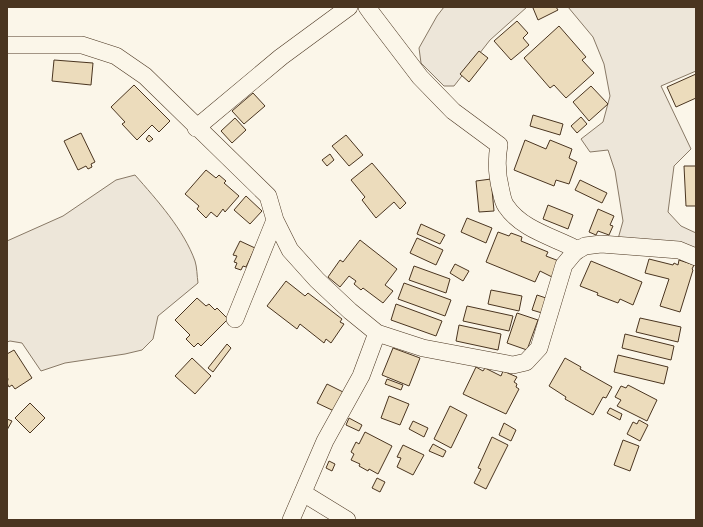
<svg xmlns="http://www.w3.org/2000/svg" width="703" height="527" viewBox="0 0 703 527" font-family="Mulish,sans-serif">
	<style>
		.green { fill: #ede6d9; stroke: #887966 }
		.building { fill: #ecdcbc; stroke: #4a3520 }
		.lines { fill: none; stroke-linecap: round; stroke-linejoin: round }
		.street-casing { stroke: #4a3520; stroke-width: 18 }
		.street { stroke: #fbf6e9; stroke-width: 17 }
	</style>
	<rect width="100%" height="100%" fill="#fbf6e9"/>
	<path class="green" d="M444,7h83l-37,33 -36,46h-10l-23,-23 -2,-15 18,-32z
		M568,7h128v64l-35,15 30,63 -17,17 -6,46 13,14 15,7v16l-78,-10 5,-18 -8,-50 -7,-21 -18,2 -9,-13 22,-17 7,-26 -6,-32 -11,-27z
		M135,175c22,25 49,55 60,86 2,6 2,15 3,22l-40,33 -5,23 -11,11 -17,4 -60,9 -24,8 -19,-28 -12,-2 -3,1v-101l56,-25 53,-36z"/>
	<path class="building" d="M535,7h21l2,3 -20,10 -5,-12z
		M517,21l11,12 -5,5 6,7 -18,15 -17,-19z
		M559,26l27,31 -4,3 12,13 -28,25 -12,-13 -4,3 -26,-30z
		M479,51l9,7 -19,24 -9,-8z
		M54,60l39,3 -2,22 -39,-4z
		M696,74v24l-20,9 -9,-20z
		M134,85l36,36 -11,11 -7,-7 -15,15 -15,-16 3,-2 -14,-15z
		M591,86l17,18 -19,17 -16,-19z
		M253,93l12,13 -21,18 -12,-13z
		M533,115l30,9 -3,11 -30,-9z
		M581,117l6,7 -10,9 -6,-7z
		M235,118l11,12 -14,13 -11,-12z
		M81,133l14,29 -4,2 1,3 -4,2 -2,-3 -8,4 -14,-29z
		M149,135l4,4 -4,3 -3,-3z
		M346,135l17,20 -14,11 -17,-20z
		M525,140l21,9 4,-9 22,9 -3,9 8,4 -8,22 -13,-4 -2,6 -40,-16z
		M330,154l4,6 -7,6 -5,-6z
		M372,163l34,40 -6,6 -6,-7 -18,16 -14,-18 3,-3 -14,-17z
		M684,166h12v40h-10z
		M206,170l10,8 3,-3 7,6 -2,2 15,13 -14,16 -2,-3 -6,8 -6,-5 -5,6 -9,-9 2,-3 -14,-12z
		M491,179l3,32 -15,1 -3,-31z
		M580,180l27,13 -5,10 -27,-13z
		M246,196l16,15 -12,13 -16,-14z
		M548,205l25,10 -5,14 -25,-10z
		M598,209l16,7 -4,9 3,1 -4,9 -11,-4 -2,4 -7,-3z
		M467,218l25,10 -6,15 -25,-11z
		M421,224l24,11 -5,9 -23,-10z
		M498,232l11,4 2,-3 11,4 -1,4 27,11 -2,4 13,5 -7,16 -12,-6 -5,11 -49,-20z
		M417,238l26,12 -7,15 -26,-12z
		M360,240l37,29 -12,16 8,6 -10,12 -20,-15 -2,2 -7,-6 2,-3 -7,-5 -9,11 -12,-10 12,-17 3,2z
		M240,241l15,7 -9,19 -3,-1 -2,4 -6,-2 2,-5 -3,-1 3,-6 -4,-1z
		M649,259l24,6 1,-2 4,2 1,-5 15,5 -2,4 1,1 -13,42 -20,-6 9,-27 -24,-6z
		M591,261l51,21 -9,23 -13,-6 -2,4 -21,-8 1,-2 -18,-7z
		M455,264l14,7 -6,10 -13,-8z
		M414,266l36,13 -4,14 -37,-13z
		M286,281l19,15 3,-3 34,26 -2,3 4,2 -13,19 -5,-4 -2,4 -24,-19 -3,5 -30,-23z
		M404,283l47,17 -6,16 -47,-17z
		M491,290l31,6 -3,15 -31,-7z
		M537,295l9,3 -4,15 -10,-3z
		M197,298l9,8 3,-2 6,6 2,-2 11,11 -27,27 -3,-3 -4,4 -8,-8 4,-4 -15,-15z
		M396,304l46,17 -6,15 -45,-16z
		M467,306l46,10 -4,15 -46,-10z
		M517,313l21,7 -11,30 -20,-7z
		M640,318l41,9 -3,15 -42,-10z
		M459,325l42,9 -3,16 -42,-9z
		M625,334l49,12 -3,14 -49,-12z
		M227,344l4,4 -18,24 -5,-4z
		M393,348l27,10 -11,28 -27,-11z
		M14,350l18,28 -17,11 -3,-4 -3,2 -2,-4 1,-4 -1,-2v-23z
		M618,355l50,12 -4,17 -50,-12z
		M192,358l19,18 -16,18 -20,-18z
		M565,358l16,9 -1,2 32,18 -6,11 -3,-1 -10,18 -28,-16 1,-2 -17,-11z
		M476,367l7,4 2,-3 16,8 2,-5 14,6 -3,5 3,2 -1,3 3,2 -13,25 -43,-20z
		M387,379l16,6 -2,5 -16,-6z
		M327,384l16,8 -9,19 -17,-8z
		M628,385l29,15 -10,21 -30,-15 4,-6 -6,-3 6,-11 5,2z
		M389,396l20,8 -9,21 -19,-7z
		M30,403l15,15 -15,15 -15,-15z
		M450,406l17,9 -16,33 -17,-9z
		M610,408l12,6 -2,6 -13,-7z
		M349,418l13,7 -3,6 -13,-6z
		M7,419l5,2 -5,9z
		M639,420l9,5 -8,16 -13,-7 6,-12 4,2z
		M413,421l15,7 -4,9 -15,-8z
		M504,423l12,7 -5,11 -12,-6z
		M365,432l27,14 -14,28 -9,-5 -1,2 -9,-5 1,-2 -9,-4 3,-6 -3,-2 5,-10 3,2z
		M492,437l16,8 -22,44 -12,-6 7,-14 -3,-1z
		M623,440l16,6 -9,25 -16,-6z
		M433,444l13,7 -3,6 -14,-6z
		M403,445l21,10 -11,20 -16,-8 4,-9 -4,-1z
		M329,461l6,3 -3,7 -6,-3z
		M377,478l8,4 -5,10 -8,-4z"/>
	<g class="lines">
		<defs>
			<path id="street" d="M367,7l5,7 48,63 33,34 46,34c-3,16 -2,31 2,46 1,5 2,11 5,15 16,24 48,31 72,44
				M7,45h75l34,11 29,20 123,120 7,24 15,30 27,30 33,31 27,22 46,15 90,17 13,-3 13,-14 25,-83 10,-12 4,-3 7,-4 16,-2 78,6 17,7
				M196,128l85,-71 68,-50
				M235,319l40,-99
				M303,493l44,27
				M291,520l34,-79 36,-65 16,-43"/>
		</defs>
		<use href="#street" class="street-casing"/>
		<use href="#street" class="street"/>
	</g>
	<rect width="703" height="527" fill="none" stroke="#4a3520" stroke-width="16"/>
</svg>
